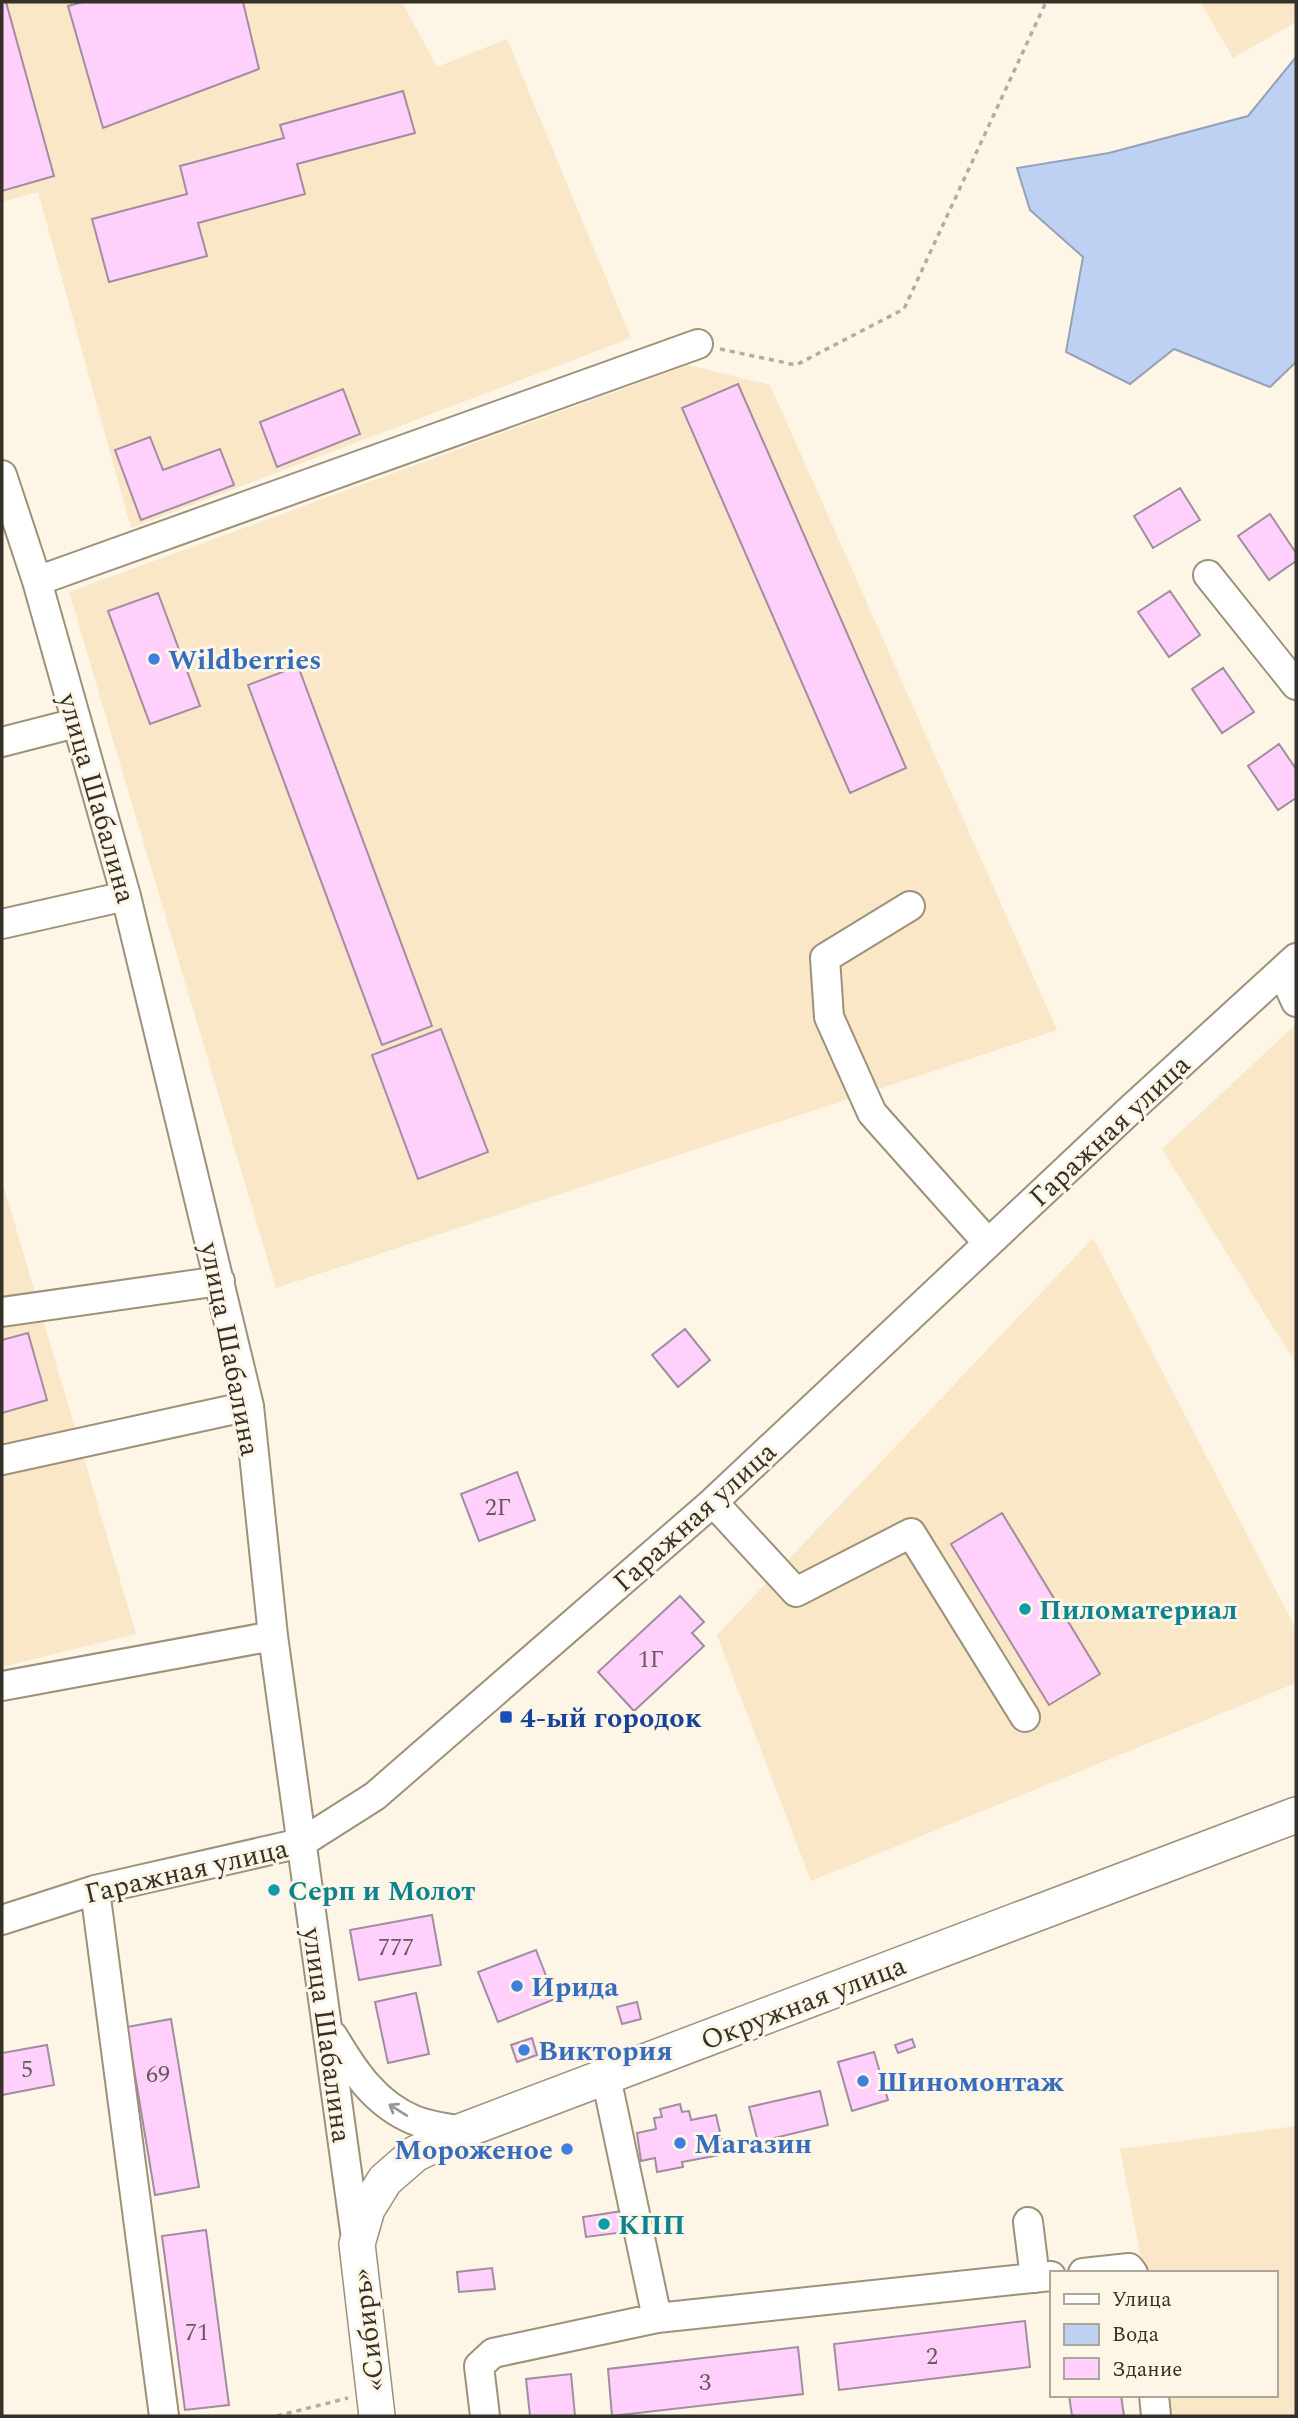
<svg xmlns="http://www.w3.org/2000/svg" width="1298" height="2418" viewBox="0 0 1298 2418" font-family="Spectral,serif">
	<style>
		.built { fill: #f9e7c8 }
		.water { fill: #bed1f2; stroke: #95a1b5; stroke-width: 2 }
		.building { fill: #fed0fb; stroke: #a18da0; stroke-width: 2 }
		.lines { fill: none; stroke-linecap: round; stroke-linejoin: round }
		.minor-casing { stroke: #9d917a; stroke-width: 32 }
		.major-casing { stroke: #9d917a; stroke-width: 38 }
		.path { stroke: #b3ac9f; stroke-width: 3.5; stroke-dasharray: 5 5; stroke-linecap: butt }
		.minor { stroke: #fff; stroke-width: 28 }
		.major { stroke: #fff; stroke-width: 35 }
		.oneway { stroke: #9a9893 }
		.shop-dot { fill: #3f7fe0; stroke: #fdf5e6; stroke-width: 2.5 }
		.culture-dot { fill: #0f9aa8; stroke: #fdf5e6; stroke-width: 2.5 }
		.transit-dot { fill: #1a4fb4; stroke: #fdf5e6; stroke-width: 2.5 }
		.labels { text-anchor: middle; stroke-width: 6; stroke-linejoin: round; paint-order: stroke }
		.number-label { font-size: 24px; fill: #68595c }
		.shop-label { font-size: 28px; font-weight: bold; fill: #366cbe; stroke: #fdf5e6; text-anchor: start }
		.street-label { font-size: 28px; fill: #363127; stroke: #fdf5e6 }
		.culture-label { font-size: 28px; font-weight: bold; fill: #0d838f; stroke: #fdf5e6; text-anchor: start }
		.transit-label { font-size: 28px; font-weight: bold; fill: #164399; stroke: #fdf5e6; text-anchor: start }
	</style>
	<rect width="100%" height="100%" fill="#fdf5e6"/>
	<path class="built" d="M2,2h400l35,65 70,-28 124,299 -500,190 -93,-336 -36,10z
		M1200,2h96v20l-63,36z
		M688,365l82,20 287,645 -781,258 -207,-696z
		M1296,1024v340l-134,-215z
		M2,1181l134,453 -134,33z
		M1093,1238l203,391v54l-485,198 -94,-246z
		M1296,2126v290h-124l-4,-21h107v-122h-131l-24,-124z"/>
	<path class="water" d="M1296,57v305l-26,25 -96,-38 -44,35 -64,-32 17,-95 -53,-47 -13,-42 92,-15 139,-37z"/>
	<path class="building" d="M2,2h4l48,174 -52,15z
		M83,2h160l16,67 -156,59 -35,-122z
		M403,91l12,42 -118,31 8,30 -107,29 9,33 -98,26 -17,-63 95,-25 -7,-28 104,-28 -4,-13z
		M738,384l168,384 -56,25 -168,-385z
		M343,389l17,45 -83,33 -17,-45z
		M150,437l13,33 57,-21 14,36 -93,35 -26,-70z
		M1180,488l20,32 -47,28 -19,-32z
		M1270,514l26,39v8l-27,19 -31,-44z
		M1170,591l30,44 -31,22 -31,-45z
		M158,593l42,113 -50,18 -42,-113z
		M298,666l134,360 -50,19 -134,-360z
		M1223,668l31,44 -32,21 -30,-44z
		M1279,744l17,25v29l-18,12 -30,-44z
		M441,1029l47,123 -70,27 -46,-124z
		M685,1329l25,31 -32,27 -26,-32z
		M28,1333l19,67 -45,13v-73z
		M517,1472l18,48 -56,21 -18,-47z
		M1002,1513l98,161 -51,31 -98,-161z
		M680,1596l24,26 -12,11 12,13 -70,65 -36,-39z
		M432,1915l9,50 -82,15 -9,-50z
		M536,1950l19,49 -57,23 -20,-50z
		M416,1993l13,61 -41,9 -13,-61z
		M637,2002l4,17 -19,5 -5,-17z
		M171,2019l28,168 -44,8 -28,-168z
		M532,2038l5,17 -20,7 -6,-17z
		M912,2039l3,8 -17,6 -3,-8z
		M47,2045l7,40 -52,10v-42z
		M874,2052l14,48 -36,11 -14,-49z
		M820,2091l8,34 -70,17 -9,-35z
		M680,2104l2,8 7,-1 2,9 25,-5 9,39 -43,8 1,5 -26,5 -2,-14 -14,3 -4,-28 19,-4 -2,-11 8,-1 -2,-8z
		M622,2211l3,21 -39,5 -3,-20z
		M206,2230l23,175 -44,5 -23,-174z
		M492,2268l3,21 -36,3 -2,-20z
		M1025,2321l5,46 -191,23 -5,-46z
		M798,2347l5,47 -191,22 -4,-47z
		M571,2374l4,42h-45l-4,-37z
		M1069,2395h52l3,21h-52z"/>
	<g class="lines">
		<defs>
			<path id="minor" d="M2,475l35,106 89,315 123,510 24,230 83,602
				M1208,575l88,110
				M37,581l661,-237
				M2,742l74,-19
				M910,906l-85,52 4,59 43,96 116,130
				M2,924l124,-28
				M1282,971l14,31
				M2,1312l218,-31
				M2,1460l247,-54
				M713,1502l83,90 115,-59 114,184
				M2,1686l271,-50
				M95,1890l69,526
				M2,1920l93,-30 206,-47 74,-47 338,-294 418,-393 165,-151
				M333,2036c20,34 42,68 81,84 14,6 32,8 48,11
				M606,2077l51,241 394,-42
				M1028,2222l7,56
				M1083,2273l46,-5 4,5
				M1154,2395l2,21
				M485,2416l-6,-50 14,-13 164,-35"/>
			<path id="major" d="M377,2416l-20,-172 10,-35 18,-29 30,-26 47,-23 834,-316"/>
		</defs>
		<use href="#minor" class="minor-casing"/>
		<use href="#major" class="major-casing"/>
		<path class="path" d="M720,349l76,16 108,-56 142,-307
			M277,2416l71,-18"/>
		<use href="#minor" class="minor"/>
		<use href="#major" class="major"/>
	</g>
	<defs><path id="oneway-shaft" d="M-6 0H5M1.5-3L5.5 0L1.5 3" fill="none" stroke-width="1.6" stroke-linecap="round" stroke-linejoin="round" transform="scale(1.75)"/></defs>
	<use class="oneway" href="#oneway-shaft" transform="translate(398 2110) rotate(-148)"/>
	<g class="shop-dot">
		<circle cx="154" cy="659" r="7"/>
		<circle cx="517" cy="1986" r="7"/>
		<circle cx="524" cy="2050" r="7"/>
		<circle cx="863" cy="2081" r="7"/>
		<circle cx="680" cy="2143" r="7"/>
		<circle cx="567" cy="2149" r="7"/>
	</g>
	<g class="culture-dot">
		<circle cx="1025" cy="1609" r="7"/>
		<circle cx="274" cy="1890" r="7"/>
		<circle cx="604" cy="2224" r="7"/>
	</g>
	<rect class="transit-dot" x="499" y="1710" width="14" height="14" rx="3.5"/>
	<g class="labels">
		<g class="number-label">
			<text x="498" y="1515">2Г</text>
			<text x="651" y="1667">1Г</text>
			<text x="396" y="1955">777</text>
			<text x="27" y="2077">5</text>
			<text x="158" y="2082">69</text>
			<text x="197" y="2340">71</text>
			<text x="932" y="2364">2</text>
			<text x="705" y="2390">3</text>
		</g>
		<g class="shop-label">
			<text x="168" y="669">Wildberries</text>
			<text x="531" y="1996">Ирида</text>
			<text x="538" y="2060">Виктория</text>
			<text x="877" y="2091">Шиномонтаж</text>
			<text x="694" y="2153">Магазин</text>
			<text x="553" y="2159" text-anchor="end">Мороженое</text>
		</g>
		<g class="street-label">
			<text transform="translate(98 798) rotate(74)" y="10">улица Шабалина</text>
			<text transform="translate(1109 1130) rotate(-43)" y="10">Гаражная улица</text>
			<text transform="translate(231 1349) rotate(79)" y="10">улица Шабалина</text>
			<text transform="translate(694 1516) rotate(-42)" y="10">Гаражная улица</text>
			<text transform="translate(186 1870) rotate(-13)" y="10">Гаражная улица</text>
			<text transform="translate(803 2002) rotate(-21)" y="10">Окружная улица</text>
			<text transform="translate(328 2035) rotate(82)" y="10">улица Шабалина</text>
			<text transform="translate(367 2330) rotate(-97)" y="10">«Сибирь»</text>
		</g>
		<g class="culture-label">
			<text x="1039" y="1619">Пиломатериал</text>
			<text x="288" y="1900">Серп и Молот</text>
			<text x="618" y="2234">КПП</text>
		</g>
		<g class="transit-label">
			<text x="520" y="1727">4-ый городок</text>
		</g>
	</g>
	<rect width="1298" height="2418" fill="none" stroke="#363127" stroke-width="7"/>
	<rect x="1050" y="2271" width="228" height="126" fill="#fdf5e6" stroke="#ada79a" stroke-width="2"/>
	<rect x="1064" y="2294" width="35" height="10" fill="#ffffff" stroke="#ada79a" stroke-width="2"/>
	<text x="1112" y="2306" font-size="21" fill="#363127">Улица</text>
	<rect x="1064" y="2324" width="35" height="21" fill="#bed1f2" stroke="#ada79a" stroke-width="2"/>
	<text x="1112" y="2341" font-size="21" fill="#363127">Вода</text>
	<rect x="1064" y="2358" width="35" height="21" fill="#fed0fb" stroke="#ada79a" stroke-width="2"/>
	<text x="1112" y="2376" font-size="21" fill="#363127">Здание</text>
</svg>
